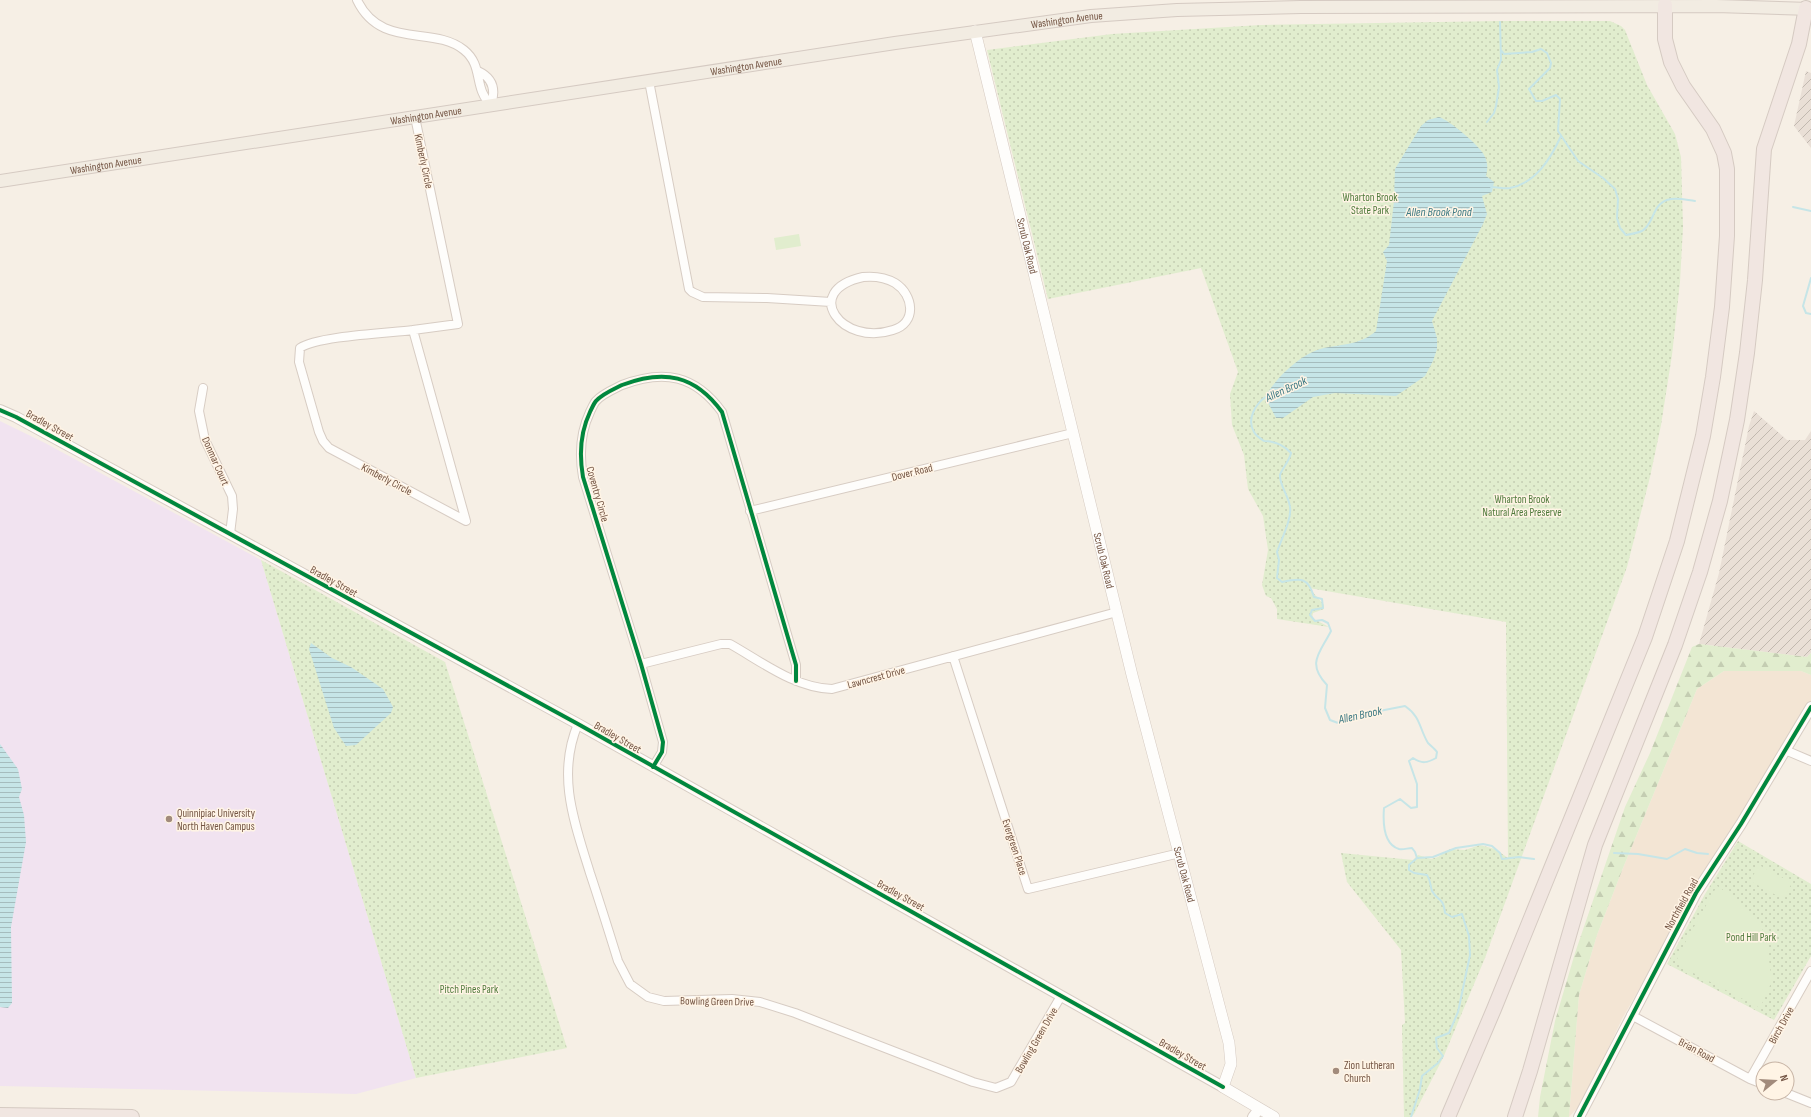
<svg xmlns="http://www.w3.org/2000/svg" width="1811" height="1117" viewBox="0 0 1811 1117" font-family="'Sofia Sans Condensed',sans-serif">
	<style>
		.residential { fill: #f3e5d4 }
		.industrial { fill: url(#industrial-furrows) }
		.education { fill: #f1e3f0 }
		.grass { fill: url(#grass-dots) }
		.forest { fill: url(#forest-firs) }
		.garden { fill: #e1edce }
		.water { fill: url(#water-rules) }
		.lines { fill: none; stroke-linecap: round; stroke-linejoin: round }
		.stream { stroke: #c6e5e7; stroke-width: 2 }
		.minor-casing { stroke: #d7ccc3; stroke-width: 10 }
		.tertiary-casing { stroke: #d7ccc3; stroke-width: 12 }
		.secondary-casing { stroke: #d6cbc2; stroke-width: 12 }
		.primary-casing { stroke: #d5cac2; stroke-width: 14 }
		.motorway-casing { stroke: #d5cac2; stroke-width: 16 }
		.minor { stroke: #fefdfb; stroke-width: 8 }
		.tertiary { stroke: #fefdfb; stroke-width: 10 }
		.secondary { stroke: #fefdfb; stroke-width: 11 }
		.primary { stroke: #f2ece2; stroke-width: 12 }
		.motorway { stroke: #f1e6e1; stroke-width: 14 }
		.cycleway-casing { stroke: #fff4e5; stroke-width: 6 }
		.cycleway { stroke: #00873e; stroke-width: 4 }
		.poi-dot { fill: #a28b7c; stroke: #fff4e5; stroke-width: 1.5 }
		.labels { text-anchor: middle; stroke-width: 3; stroke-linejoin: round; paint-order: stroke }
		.street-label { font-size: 11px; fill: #745544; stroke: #fff4e5 }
		.park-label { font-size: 11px; fill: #507b3c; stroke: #fff4e5 }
		.poi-label { font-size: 11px; fill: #745544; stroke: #fff4e5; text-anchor: start }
		.water-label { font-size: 12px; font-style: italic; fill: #3b7883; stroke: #fff4e5 }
	</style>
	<defs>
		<pattern id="industrial-furrows" width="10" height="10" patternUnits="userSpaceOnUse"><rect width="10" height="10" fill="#e9dfd6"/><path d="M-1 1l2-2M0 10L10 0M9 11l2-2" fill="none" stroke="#c1b8af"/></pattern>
		<pattern id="grass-dots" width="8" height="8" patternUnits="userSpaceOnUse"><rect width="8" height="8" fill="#e1edce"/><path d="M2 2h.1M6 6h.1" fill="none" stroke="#c4cdb2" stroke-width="1.8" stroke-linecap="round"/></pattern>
		<pattern id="forest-firs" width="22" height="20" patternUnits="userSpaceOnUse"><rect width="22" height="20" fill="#e1edce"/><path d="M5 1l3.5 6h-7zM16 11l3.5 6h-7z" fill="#c4cdb2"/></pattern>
		<pattern id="water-rules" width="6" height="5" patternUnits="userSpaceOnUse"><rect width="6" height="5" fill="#c6e5e7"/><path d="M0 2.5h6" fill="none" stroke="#a5bcbd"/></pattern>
	</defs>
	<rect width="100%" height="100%" fill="#f6efe5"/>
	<path class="residential" d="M1724,671h77l10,4v27l-91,145 -98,172 -39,83 -14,15 10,-122 18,-60 26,-67 74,-179z"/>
	<path class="industrial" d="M1806,71l5,2v75l-17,-22z
		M1754,411l33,29h18l6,-9v222l-4,4 -108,-13 20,-71 30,-147z"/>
	<path class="education" d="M0,421l45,22 216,117 155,518 -60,16 -356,-8z"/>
	<path class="grass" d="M1500,21h110l11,5 4,4 22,55 28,49 6,23 2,70 -3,55 -8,73 -11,70 -11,52 -23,90 -142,391 -42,100 -29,56 -3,3h-7l-2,-92 3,-2 -4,-73 -54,-68 -6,-29 72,7 5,-5 13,4 7,-2 12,-8 15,1 15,-5 15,4 13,9 -2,-236 -197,-34 15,17v4l-11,4 -1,5 17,9 -52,-8v-10l-6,-11 -5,-2 -4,-11 6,-35 -5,-34 -15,-27 -4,-34 -12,-30 -2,-31 8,-22 -37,-104 -153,31 -61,-249 125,-16 149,-9z
		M261,560l184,102 122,386 -151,30z
		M1738,841l73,43v72l-37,64 -107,-56 38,-70z"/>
	<path class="forest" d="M1699,644l108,13 4,-4v22l-10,-4h-77l-27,18 -74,179 -26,67 -18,60 -10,122h-31l2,-20 15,-76 20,-68 50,-146 25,-54 42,-106z"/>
	<path class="garden" d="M799,234l2,12 -25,4 -2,-12z
		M1759,865l33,18 -9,16 -33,-18z
		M1717,886l18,12 16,15 14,20 7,48 -12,27 -80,-42 -3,-9z"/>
	<path class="water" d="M1439,117c10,3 41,29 45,38 4,7 4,14 2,21l8,6 -2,10 -10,4 5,18 -4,10 -51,97 5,17v11l-4,12 -8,15 -29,20 -61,-3 -22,4 -30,21h-7l-11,-21c11,-19 36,-44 59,-49 19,-4 36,-3 52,-17l11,-70 -4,-9 6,-7 5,-44 1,-32 26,-43 7,-6z
		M311,643l21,15 19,9 32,22 10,18 -2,6 -35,32 -10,1 -12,-18 -25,-79z
		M0,744l18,25 4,20 -3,8 5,18 2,27 -15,85 1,76 -4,5 -8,-1z"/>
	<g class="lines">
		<path class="stream" d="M1501,50l3,4 28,-2 9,-3 6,4 4,10 -1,5 -21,21 7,12h6l14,-6 4,4 -2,32 20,30 25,17 12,11 3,10 -1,19 3,10 6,7c6,-1 11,-2 16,-4 12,-7 10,-26 25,-31 9,-3 19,0 28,1
			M1487,122l7,-9 2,-7 3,-19 -2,-17 4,-10 -1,-38
			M1491,187c7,0 13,2 19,1 26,-5 41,-30 51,-52
			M1793,207l18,4
			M1811,278l-8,28 3,7 5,1
			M1267,396c-11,7 -21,23 -13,36 2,4 7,7 10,9 11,0 19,3 27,12 -2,9 -10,17 -11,22 -1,9 9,22 10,32 2,12 -9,33 -13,45l2,8 -2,18 5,4c19,-4 26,-5 32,15l8,2 1,9 -11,2 -2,5 5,6 7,-1 6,3 3,8c-11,22 -25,32 -4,54l-2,23 5,12 8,3 26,-9 41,-8c16,11 14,22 23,37 3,3 7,6 9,9l-1,6c-9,5 -14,6 -23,0l-4,3 8,23v23l-6,1 -11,-9 -16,9c-1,13 -1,36 15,41 4,1 9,-1 13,-1l3,4 2,6 -8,7v5l5,3 13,2c4,6 3,10 5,16 6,11 11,5 13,22l7,4 10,-3 7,22 1,19 -12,57 -9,21 -13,5 1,10 6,8 -5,7 -16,13 -2,13 -9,28
			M1614,853l24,1 29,5 18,-10 12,4 11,1
			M1417,858l16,-1 23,-9 27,-4 9,2 8,7 2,6 17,-2 15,2"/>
		<defs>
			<path id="minor" d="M357,0c24,50 76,25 107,50 20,16 9,38 27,55 5,-15 2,-27 -13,-34
				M649,81l40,208 3,3 11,5 64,1 64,4
				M863,277c11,-1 22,0 32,6 19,12 22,40 -2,47 -51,17 -93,-39 -30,-53z
				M413,330l53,191 -137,-73 -6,-7 -4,-9 -20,-70 1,-14c17,-12 89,-15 113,-18z
				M413,330l45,-6 -43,-207
				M203,388l-4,23 6,29 27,56 1,13 -3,25
				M750,511l323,-78
				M953,656l75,233 152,-36
				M641,664l80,-20h9c32,18 65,44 102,45l285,-77
				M578,724c-22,52 -3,100 12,149 10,30 19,59 28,88l12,23 18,13 16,4 68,-2 28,3 35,11 178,69 23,6 15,-6 50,-86
				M1785,750l26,11
				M653,767l9,-15 1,-10 -22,-78 -58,-187c-4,-23 -3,-44 7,-65 2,-4 4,-9 6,-11 6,-7 18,-12 26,-16 42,-16 73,-10 100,27l74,253v16
				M1631,1015l119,64 13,5
				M1750,1079l61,-108
				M1786,1093l25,10"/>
			<path id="tertiary" d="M0,410l16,7 562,307 645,363
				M1253,1117l6,-8
				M1579,1117l117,-224 45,-69 70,-117"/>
			<g id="secondary">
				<path id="s1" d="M975,31l157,644 97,368 2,21 -8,23 51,30"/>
			</g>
			<g id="primary">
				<path id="s2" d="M0,181l895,-138 196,-27 86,-6 124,-3 415,-1 95,3"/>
			</g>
			<path id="motorway" d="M0,1115l132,2
				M1448,1117l46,-108 151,-372 32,-96 26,-105 10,-59 9,-70 5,-71v-67l-3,-16 -11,-24 -30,-43 -12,-24 -6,-23v-34
				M1515,1117l15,-46 65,-226 80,-200 25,-73 20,-71 17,-81 10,-67 8,-73 9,-131 35,-105 7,-36"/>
		</defs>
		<use href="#minor" class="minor-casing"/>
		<use href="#tertiary" class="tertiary-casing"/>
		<use href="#secondary" class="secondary-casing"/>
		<use href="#primary" class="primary-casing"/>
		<use href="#motorway" class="motorway-casing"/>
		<use href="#minor" class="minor"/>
		<use href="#tertiary" class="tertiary"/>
		<use href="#secondary" class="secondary"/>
		<use href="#primary" class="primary"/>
		<use href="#motorway" class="motorway"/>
		<defs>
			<path id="cycleway" d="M0,410l16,7 562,307 645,363
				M653,767l9,-15 1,-10 -22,-78 -58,-187c-4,-23 -3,-44 7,-65 2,-4 4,-9 6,-11 6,-7 18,-12 26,-16 42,-16 73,-10 100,27l74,253v16
				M1579,1117l117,-224 45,-69 70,-117"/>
		</defs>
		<use href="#cycleway" class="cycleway-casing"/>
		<use href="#cycleway" class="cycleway"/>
	</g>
	<g class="poi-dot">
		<circle cx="169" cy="819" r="4"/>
		<circle cx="1336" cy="1071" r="4"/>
	</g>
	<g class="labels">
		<g class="street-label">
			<text dy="4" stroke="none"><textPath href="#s2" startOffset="1079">Washington Avenue</textPath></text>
			<text dy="4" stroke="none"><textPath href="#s2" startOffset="755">Washington Avenue</textPath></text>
			<text dy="4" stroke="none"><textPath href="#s2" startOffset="431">Washington Avenue</textPath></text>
			<text transform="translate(424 161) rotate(78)" y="4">Kimberly Circle</text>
			<text dy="4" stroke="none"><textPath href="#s2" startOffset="107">Washington Avenue</textPath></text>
			<text dy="4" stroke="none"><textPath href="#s1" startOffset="221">Scrub Oak Road</textPath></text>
			<text transform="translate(50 425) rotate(29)" y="4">Bradley Street</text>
			<text transform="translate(216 461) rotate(66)" y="4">Donmar Court</text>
			<text transform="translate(912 472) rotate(-14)" y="4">Dover Road</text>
			<text transform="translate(387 479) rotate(28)" y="4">Kimberly Circle</text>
			<text transform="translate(598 494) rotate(74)" y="4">Coventry Circle</text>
			<text dy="4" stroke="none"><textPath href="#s1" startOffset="545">Scrub Oak Road</textPath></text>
			<text transform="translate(334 581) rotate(29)" y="4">Bradley Street</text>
			<text transform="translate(876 677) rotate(-15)" y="4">Lawncrest Drive</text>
			<text transform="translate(618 737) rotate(30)" y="4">Bradley Street</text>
			<text transform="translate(1015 847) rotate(72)" y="4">Evergreen Place</text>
			<text dy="4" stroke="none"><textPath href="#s1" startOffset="869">Scrub Oak Road</textPath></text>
			<text transform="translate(901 895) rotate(29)" y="4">Bradley Street</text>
			<text transform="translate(1681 904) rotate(-61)" y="4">Northfield Road</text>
			<text transform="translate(717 1001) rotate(1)" y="4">Bowling Green Drive</text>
			<text transform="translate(1781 1025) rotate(-61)" y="4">Birch Drive</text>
			<text transform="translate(1036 1040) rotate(-60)" y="4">Bowling Green Drive</text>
			<text transform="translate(1697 1050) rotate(28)" y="4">Brian Road</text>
			<text transform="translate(1183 1054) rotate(30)" y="4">Bradley Street</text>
		</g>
		<g class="park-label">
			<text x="1370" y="201">Wharton Brook<tspan x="1370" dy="13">State Park</tspan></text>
			<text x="1522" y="503">Wharton Brook<tspan x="1522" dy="13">Natural Area Preserve</tspan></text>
			<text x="1751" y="941">Pond Hill Park</text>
			<text x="469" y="993">Pitch Pines Park</text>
		</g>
		<g class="poi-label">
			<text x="177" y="817">Quinnipiac University<tspan x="177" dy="13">North Haven Campus</tspan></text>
			<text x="1344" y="1069">Zion Lutheran<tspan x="1344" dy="13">Church</tspan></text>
		</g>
		<g class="water-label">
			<text x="1439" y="216">Allen Brook Pond</text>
			<text transform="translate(1286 389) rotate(-25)" y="4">Allen Brook</text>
			<text transform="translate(1360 715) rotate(-12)" y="4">Allen Brook</text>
		</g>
	</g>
	<g transform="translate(1775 1081) rotate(72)"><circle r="19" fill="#fff4e5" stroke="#c7b4a5"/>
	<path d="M0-3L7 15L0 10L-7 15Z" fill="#a28b7c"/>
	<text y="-6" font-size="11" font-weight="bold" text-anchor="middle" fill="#745544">N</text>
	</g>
</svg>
